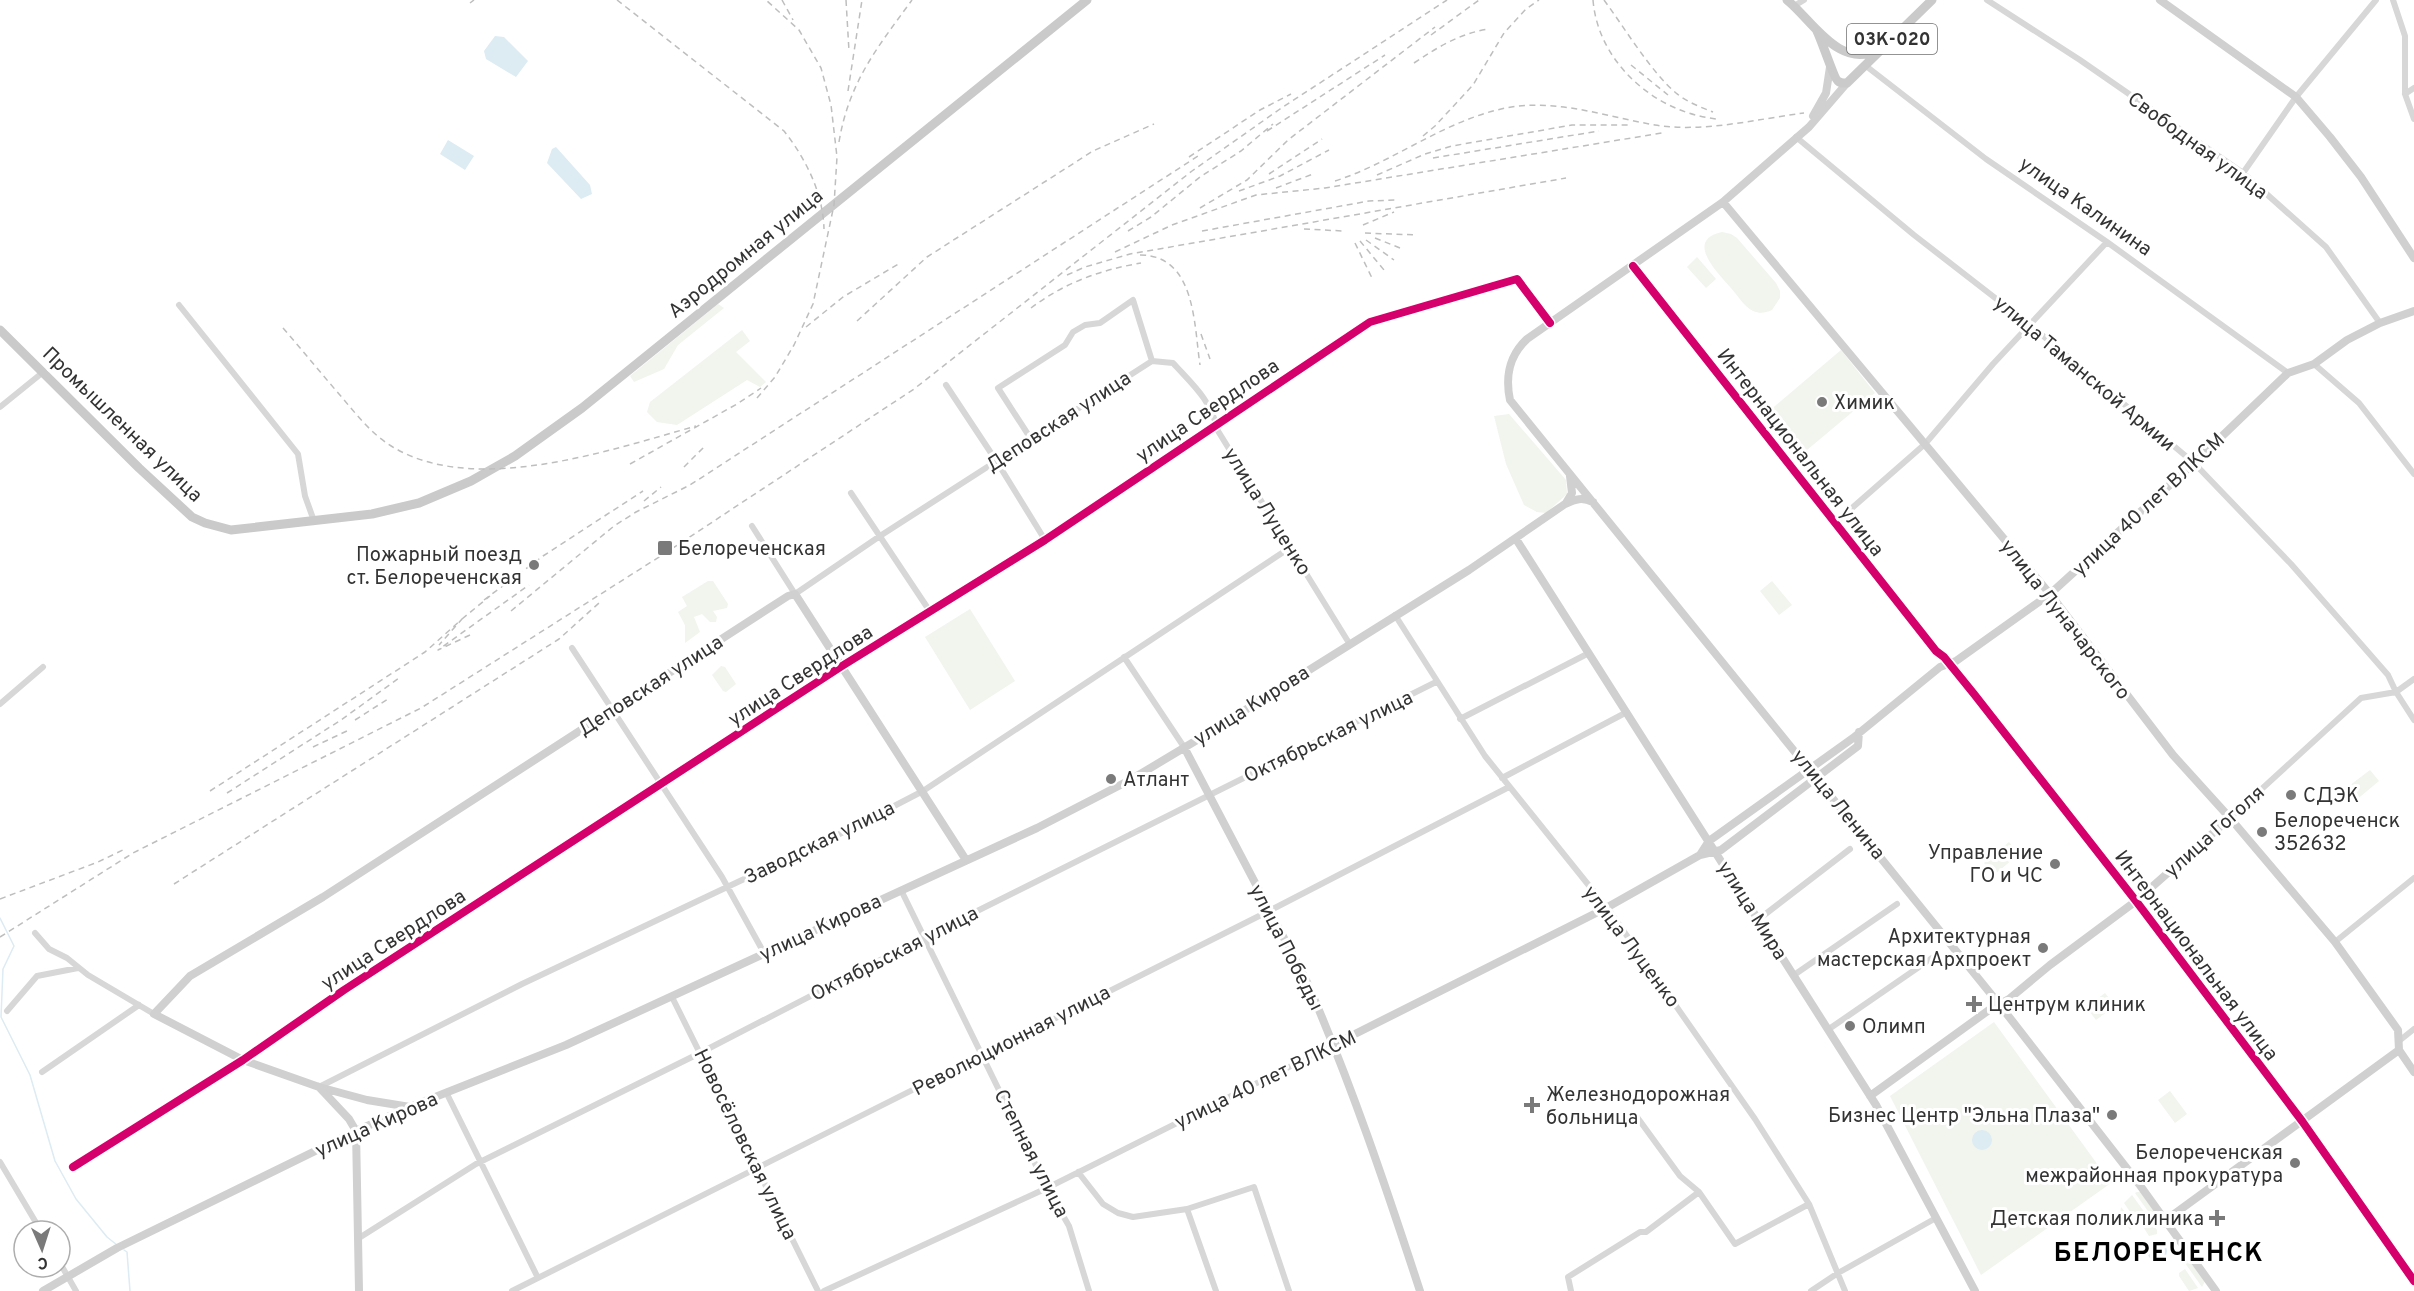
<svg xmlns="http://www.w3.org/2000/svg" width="2414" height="1291" viewBox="0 0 2414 1291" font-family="Overpass,sans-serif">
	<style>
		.green { fill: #f1f5ed }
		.water { fill: #ddebf3 }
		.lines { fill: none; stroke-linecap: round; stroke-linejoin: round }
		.stream { stroke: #ddebf3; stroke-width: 1.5 }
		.street { stroke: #d7d7d7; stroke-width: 6 }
		.secondary { stroke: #d0d0d0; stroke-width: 8 }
		.primary { stroke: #cacaca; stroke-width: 9 }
		.rail { stroke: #bebebe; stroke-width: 1.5; stroke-dasharray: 6 4.5; stroke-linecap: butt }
		.cycleway-casing { stroke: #fff; stroke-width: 11 }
		.cycleway { stroke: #d6006c; stroke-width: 8 }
		.poi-dot { fill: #7a7a7a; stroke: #fff; stroke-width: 2 }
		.labels { text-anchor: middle; stroke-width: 6; stroke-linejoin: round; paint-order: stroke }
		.shield { fill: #fff; stroke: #707070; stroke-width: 1.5 }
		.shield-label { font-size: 18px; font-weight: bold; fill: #333 }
		.street-label { font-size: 20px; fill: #333; stroke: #fff }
		.poi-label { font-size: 20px; fill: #333; stroke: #fff; text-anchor: start }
		.district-label { font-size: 26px; font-weight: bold; letter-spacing: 1.5px; fill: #000; stroke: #fff }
	</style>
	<rect width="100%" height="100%" fill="#fff"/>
	<path class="green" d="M1722,232l9,2 6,4 39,45 4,8v7l-8,12c-7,3 -12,4 -19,1 -9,-4 -16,-17 -23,-24 -12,-14 -46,-47 -8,-55z
		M1697,257l19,22 -10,9 -19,-21z
		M718,304l6,4 -46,37 -14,24 -30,13 -4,-6z
		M742,330l8,11 -14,11 30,30 -6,5 -13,-7 -70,45 -20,-3 -10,-10 3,-10z
		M1841,350l34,43 -80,67 -33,-43z
		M1509,414l57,66 1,14 -21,19 -9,-1 -13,-7 -18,-41 -12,-48z
		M708,581h5l15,23 -1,4 -14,3 4,6 -1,5h-6l-8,-8 -8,3 6,15 -15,11v-18l-7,-13 9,-6 -5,-9z
		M1772,581l20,24 -13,10 -19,-24z
		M970,609l45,72 -45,29 -45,-73z
		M721,666l4,1 11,17 -10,8 -3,-1 -11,-16z
		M2370,770l9,11 -24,20 -10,-12z
		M2009,842l10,12 -25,21 -10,-12z
		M2105,993l10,13 -19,14 -10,-13z
		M1994,1022l117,161 -130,92 -91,-179z
		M2170,1091l17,23 -12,9 -17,-23z
		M2137,1192h4l18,23 6,13h-5l-25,-35z
		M2132,1195l16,22 -7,6 -4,-1 -13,-19z
		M2121,1207l14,17 -5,6 -10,-15z
		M2150,1220l7,10v4l-8,2 -7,-11z
		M2180,1249l8,7 17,25 -3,6 -22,-31z
		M2185,1269l13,19 -9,3 -10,-15v-3z"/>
	<path class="water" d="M495,36l9,1 24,24 -12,16 -30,-18 -2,-8z
		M448,140l26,16 -9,14 -25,-16z
		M556,147l34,38 2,9 -11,5 -34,-36 5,-14z
		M1972 1140a10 10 0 1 1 20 0a10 10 0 1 1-20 0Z
		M2147 1251a10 10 0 1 1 20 0a10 10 0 1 1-20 0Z"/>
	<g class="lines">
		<path class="stream" d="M0,918l14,28 -11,23 -2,48 29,58 25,86 21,38 31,38 10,8
			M124,1250l3,2 3,39"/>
		<path class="street" d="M1987,0l93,60 163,113 83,74 54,76
			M2393,0l12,36v58l9,25
			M1794,6l10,-6
			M1866,66l120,93 121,83 181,131
			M2405,94l9,-6
			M1796,137l118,98 116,90 164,138 97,101 97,111 8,17 18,28
			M2243,173l53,-76 80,-97
			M179,305l119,149 7,42 9,25
			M2314,364l45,39 55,71
			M946,385l51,77 48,78
			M0,407l42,-34
			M1031,439l-33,-51 67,-43 8,-13 12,-7 15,-2 33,-23 19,61 21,2c21,23 38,37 45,68l131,212
			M851,493l80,120
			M1836,522l89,-78 68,-80 114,-122
			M752,526l43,68 85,-58 272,-175
			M1395,615l90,141 126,157 144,206 54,85 36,87
			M572,648l150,229 42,76
			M1124,657l60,90
			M0,704l43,-37
			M1460,719l129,-66
			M1502,778l125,-66
			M2230,818l131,-120 35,-6 18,-13
			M901,890l146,298 22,38 20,65
			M1759,919l91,-70
			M35,933l14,16 18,9 21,17 66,39
			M2335,942l79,-64
			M1794,975l103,-71
			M672,997l146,294
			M7,1011l30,-35 41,-8
			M1829,1029l103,-71
			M2399,1041l15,-12
			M42,1072l97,-67
			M319,1087l203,-103 326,-154 75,-39 368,-244
			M446,1092l92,186
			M1637,1117l43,59 19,16
			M0,1162l41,69
			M73,1167l170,-107 101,-70 498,-324 203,-126 325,-218 147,-43 33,44
			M1078,1172l25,32 15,9 15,4 54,-8 67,-22 35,104
			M1187,1209l29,82
			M359,1238l117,-74 224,-111 223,-115 513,-256
			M60,1263l16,28
			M512,1291l757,-380 240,-124
			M824,1291l223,-103 286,-143
			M1571,1291l-3,-14 72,-45h6l53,-40 36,52 74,-40
			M1811,1291l27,-18 98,-55"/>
		<path class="secondary" d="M2160,0l136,97 34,40 31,40 53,81
			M1847,83l-38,44 -86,75 -196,137c-18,17 -22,37 -17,61l489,604 140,180 77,107
			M1813,116l13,-23 4,-26
			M1723,202l327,392 123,161 57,63 105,124 63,88 1,20
			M1633,266l303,385 8,6 30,37 162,207 166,220 112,160
			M1566,503l6,-10 -2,-17
			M1516,539l360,566 99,186
			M1184,747l123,235c44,101 79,205 113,309
			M1700,855l9,-14 144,-103 87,-71 16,-6 94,-67 144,-131 94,-90 26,-9 33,-24 33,-17 34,-12
			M1333,1045l273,-137 94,-53 21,-5 137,-104 1,-14
			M2399,1050l15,22
			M319,1087l30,32 7,12 3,160
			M1870,1096l119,-86 20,-11 41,-34 86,-64 94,-83
			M410,1107l-43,-7 -48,-13 -76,-27 -89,-46 36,-38 133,-79 465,-301 7,-2 171,266
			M2166,1220l233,-170
			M43,1291l74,-43 239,-117 54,-24 156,-62 471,-217 95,-49 70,-42 267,-167 96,-66c11,-5 17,-7 28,-2"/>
		<path class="primary" d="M1787,0c26,21 53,71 92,49
			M1816,29c5,9 18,50 22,52 3,3 5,2 9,2l85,-83
			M0,330l139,138 53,49 13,6 26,7 141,-16 47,-11 52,-22 44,-25 67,-48 505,-408"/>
		<path class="rail" d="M617,0l167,131c22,28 39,62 40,98
			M782,0l11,20
			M846,0l3,51
			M1593,0c5,63 63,113 124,119
			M1604,0c20,27 47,72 72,93 11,9 24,14 37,19
			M470,3l4,-3
			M1431,35l48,-35
			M1414,63c24,-16 45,-29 74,-34
			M1631,65l37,30
			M848,91l14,-91
			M1267,131l118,-76
			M1423,136l12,-10 38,-41 31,-52 22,-24 13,-9
			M839,142c10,-60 38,-94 73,-142
			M1189,157l71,-47 31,-16
			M1433,158l166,-27
			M1269,174l53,-35
			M1377,175l48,-21 27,-8 120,-21h59
			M1335,181c56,-18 105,-57 162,-71 54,-14 105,6 158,15 48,8 102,-6 149,-12
			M1276,188l37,-14
			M1239,191l41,-15 49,-26
			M1200,208l47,-28 41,-40 147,-113
			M1363,225l31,-13
			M1304,229l39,2
			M1128,231l23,-14 49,-40 41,-26 32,-27
			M1202,231l167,-30 28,-1
			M1365,233l52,2
			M1375,238l25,10
			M1366,240l28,20
			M1360,241l24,29
			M1355,243l17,35
			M1115,252l57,-27 84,-30 69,-7 337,-55
			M1140,255c56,0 54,71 60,110
			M1067,275l18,-8 45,-13 436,-76
			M1031,308c33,-25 69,-38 110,-45
			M857,321l70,-64 166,-106 61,-27
			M806,327l37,-30 57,-34
			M283,328c19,22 37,44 56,66 13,15 25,31 41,44 80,64 227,13 316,-12
			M1201,334l9,25
			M757,398l18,-21 19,-32 19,-41 21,-99 3,-48 -6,-52 -10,-37 -22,-38 -33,-30
			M630,464l107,-60 24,-16
			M684,467l21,-21
			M644,501l17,-14
			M484,600l59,-44 100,-65
			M511,611l103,-85 22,-14 54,-27 508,-329
			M462,619l28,-23
			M470,635l-32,15 91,-65
			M355,720l33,-21
			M313,747l36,-17
			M210,791l215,-139 37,-33 -23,26
			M227,793l114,-73 58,-42
			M174,884l385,-245 40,-36
			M0,899l98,-37 27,-13
			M0,937l133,-84 288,-145 246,-156 247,-163 278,-218 88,-62 167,-109"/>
		<defs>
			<path id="cycleway" d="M1633,266l303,385 8,6 30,37 162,207 166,220 112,160
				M73,1167l170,-107 101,-70 498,-324 203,-126 325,-218 147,-43 33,44"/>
		</defs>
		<use href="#cycleway" class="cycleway-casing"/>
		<use href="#cycleway" class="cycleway"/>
	</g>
	<g class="poi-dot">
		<circle cx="1822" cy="402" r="6"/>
		<rect x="657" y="540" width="16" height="16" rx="3"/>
		<circle cx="534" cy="565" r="6"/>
		<circle cx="1111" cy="779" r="6"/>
		<circle cx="2291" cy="795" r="6"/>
		<circle cx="2262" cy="832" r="6"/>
		<circle cx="2055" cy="864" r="6"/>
		<circle cx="2043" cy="948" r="6"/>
		<path d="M1971 995h6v6h6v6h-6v6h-6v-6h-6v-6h6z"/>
		<circle cx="1850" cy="1026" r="6"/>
		<path d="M1529 1096h6v6h6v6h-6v6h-6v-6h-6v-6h6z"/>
		<circle cx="2112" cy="1115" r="6"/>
		<circle cx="2295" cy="1163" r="6"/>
		<path d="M2214 1209h6v6h6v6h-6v6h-6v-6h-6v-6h6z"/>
	</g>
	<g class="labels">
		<rect class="shield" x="1847" y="24" width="90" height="30" rx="4.5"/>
		<g class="shield-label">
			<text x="1892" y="45">03К-020</text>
		</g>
		<g class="street-label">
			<text transform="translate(2198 145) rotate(36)" y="7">Свободная улица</text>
			<text transform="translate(2086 206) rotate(35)" y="7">улица Калинина</text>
			<text transform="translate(745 253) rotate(-39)" y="7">Аэродромная улица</text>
			<text transform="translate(2085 373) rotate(40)" y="7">улица Таманской Армии</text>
			<text transform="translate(1207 410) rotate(-34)" y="7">улица Свердлова</text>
			<text transform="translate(1058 421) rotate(-33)" y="7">Деповская улица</text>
			<text transform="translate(123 424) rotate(44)" y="7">Промышленная улица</text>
			<text transform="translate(1801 452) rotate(52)" y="7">Интернациональная улица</text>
			<text transform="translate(2148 504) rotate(-43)" y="7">улица 40 лет ВЛКСМ</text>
			<text transform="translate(1268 511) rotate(58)" y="7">улица Луценко</text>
			<text transform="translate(2066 619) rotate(52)" y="7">улица Луначарского</text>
			<text transform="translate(800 675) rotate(-33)" y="7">улица Свердлова</text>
			<text transform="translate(650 685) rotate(-33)" y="7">Деповская улица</text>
			<text transform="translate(1251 705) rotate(-32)" y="7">улица Кирова</text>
			<text transform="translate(1328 736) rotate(-26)" y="7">Октябрьская улица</text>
			<text transform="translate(1839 804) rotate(51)" y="7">улица Ленина</text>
			<text transform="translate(2214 831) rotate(-42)" y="7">улица Гоголя</text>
			<text transform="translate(819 842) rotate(-26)" y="7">Заводская улица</text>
			<text transform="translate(1753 910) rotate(58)" y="7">улица Мира</text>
			<text transform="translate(820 927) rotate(-25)" y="7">улица Кирова</text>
			<text transform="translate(393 939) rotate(-33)" y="7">улица Свердлова</text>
			<text transform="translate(1632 946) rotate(53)" y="7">улица Луценко</text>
			<text transform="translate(1287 947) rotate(63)" y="7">улица Победы</text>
			<text transform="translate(894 953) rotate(-27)" y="7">Октябрьская улица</text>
			<text transform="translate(2197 955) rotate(53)" y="7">Интернациональная улица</text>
			<text transform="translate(1011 1040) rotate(-27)" y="7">Революционная улица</text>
			<text transform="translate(1265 1079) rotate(-26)" y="7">улица 40 лет ВЛКСМ</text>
			<text transform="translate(376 1124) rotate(-24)" y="7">улица Кирова</text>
			<text transform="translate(746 1144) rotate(64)" y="7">Новосёловская улица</text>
			<text transform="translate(1032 1153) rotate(63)" y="7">Степная улица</text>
		</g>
		<g class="poi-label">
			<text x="1834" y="409">Химик</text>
			<text x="678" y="555">Белореченская</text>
			<text x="522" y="561" text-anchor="end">Пожарный поезд<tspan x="522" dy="23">ст. Белореченская</tspan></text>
			<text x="1123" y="786">Атлант</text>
			<text x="2303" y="802">СДЭК</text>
			<text x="2274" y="827">Белореченск<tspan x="2274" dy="23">352632</tspan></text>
			<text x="2043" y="859" text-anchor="end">Управление<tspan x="2043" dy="23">ГО и ЧС</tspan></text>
			<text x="2031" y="943" text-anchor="end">Архитектурная<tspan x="2031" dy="23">мастерская Архпроект</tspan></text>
			<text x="1988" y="1011">Центрум клиник</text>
			<text x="1862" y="1033">Олимп</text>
			<text x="1546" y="1101">Железнодорожная<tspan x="1546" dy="23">больница</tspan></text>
			<text x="2100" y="1122" text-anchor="end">Бизнес Центр "Эльна Плаза"</text>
			<text x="2283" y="1159" text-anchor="end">Белореченская<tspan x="2283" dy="23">межрайонная прокуратура</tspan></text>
			<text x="2204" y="1225" text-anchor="end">Детская поликлиника</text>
		</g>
		<g class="district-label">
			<text x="2159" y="1261">БЕЛОРЕЧЕНСК</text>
		</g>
	</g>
	<g transform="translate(42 1249) rotate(177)"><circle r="28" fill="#ffffff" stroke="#adadad" stroke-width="1.5"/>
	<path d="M0-4.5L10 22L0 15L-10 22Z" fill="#7a7a7a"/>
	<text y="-9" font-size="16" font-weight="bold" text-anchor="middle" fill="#333333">С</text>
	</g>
</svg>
